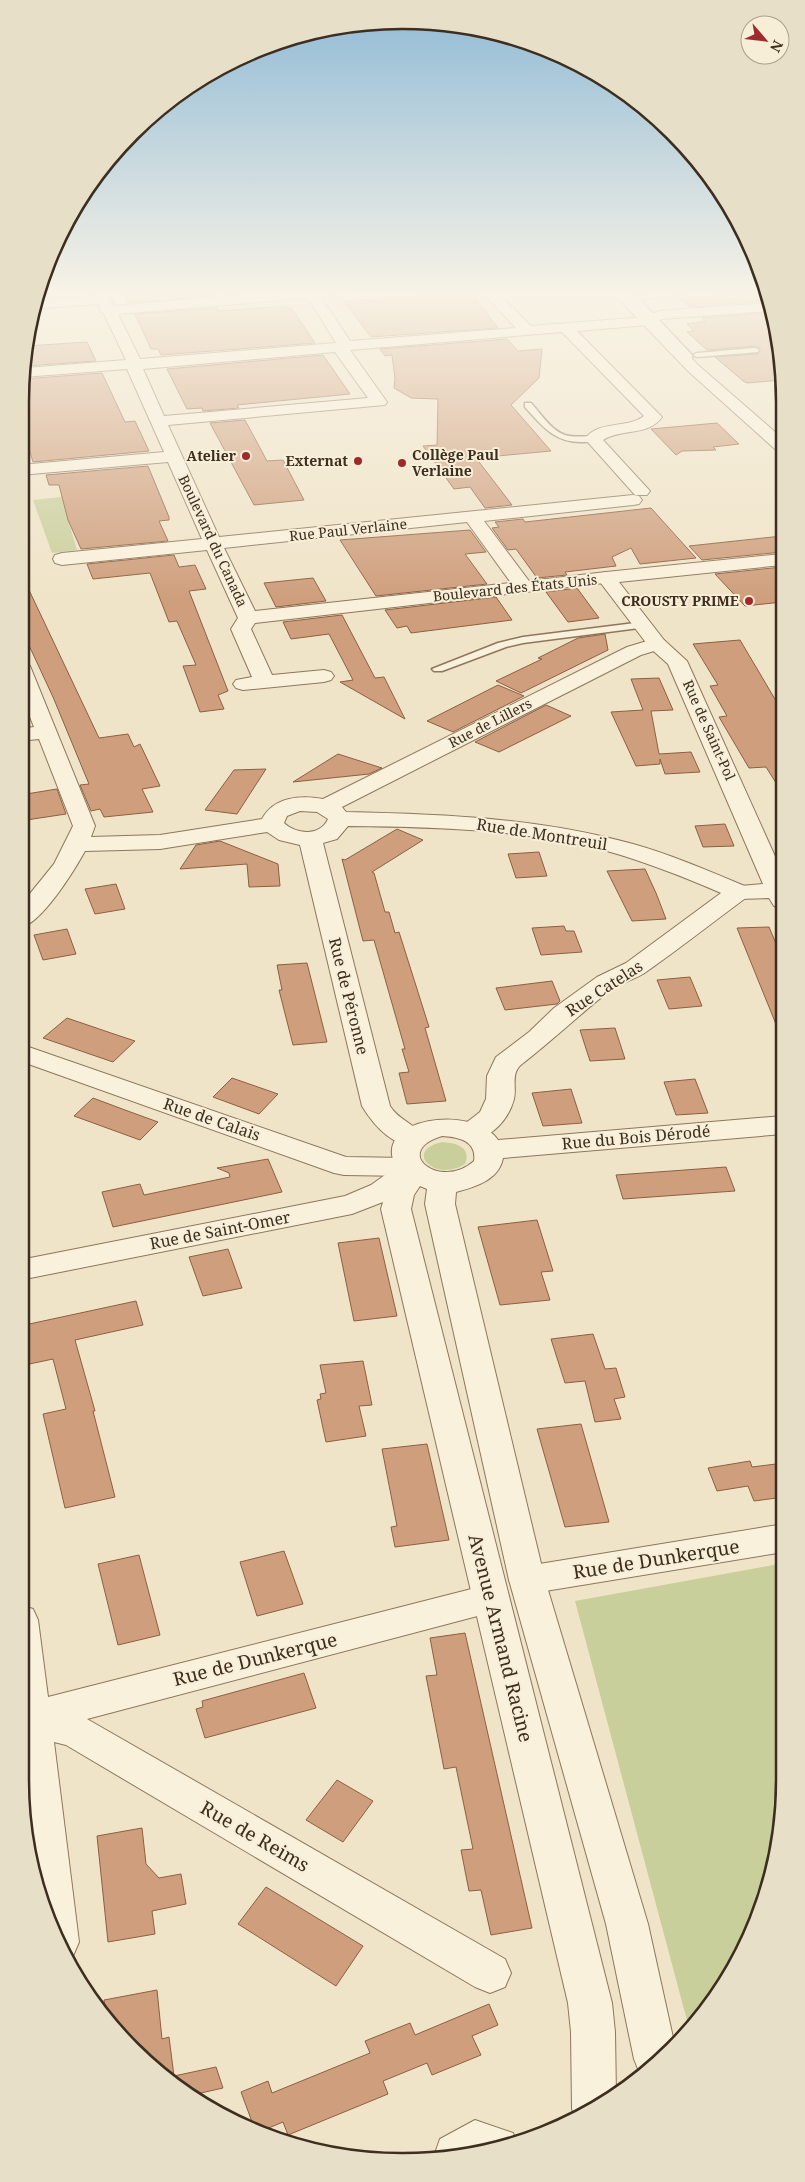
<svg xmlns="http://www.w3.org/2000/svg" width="805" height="2182" viewBox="0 0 805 2182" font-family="'Noto Serif',serif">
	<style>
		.green { fill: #c9cf9b }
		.building { fill: #cf9f7d; stroke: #8d5f41 }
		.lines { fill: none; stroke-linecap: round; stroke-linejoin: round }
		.service-casing { stroke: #8d765c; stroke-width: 3 }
		.minor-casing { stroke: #8d765c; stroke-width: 2 }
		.tertiary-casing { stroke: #8d765c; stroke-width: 2 }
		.service { fill: #faf1dc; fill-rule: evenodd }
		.minor { fill: #faf1dc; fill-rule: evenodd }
		.tertiary { fill: #faf1dc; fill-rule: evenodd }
		.poi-dot { fill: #9e2a2b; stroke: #f7eed8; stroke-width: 2 }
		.labels { text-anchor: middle; stroke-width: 4; stroke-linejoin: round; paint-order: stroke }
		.far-poi-label { font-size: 14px; font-weight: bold; fill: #3d2e20; stroke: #f7eed8; text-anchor: end }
		.far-street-label { font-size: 14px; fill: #3d2e20; stroke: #f7eed8 }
		.street-label { font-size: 16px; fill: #3d2e20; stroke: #f7eed8 }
		.near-street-label { font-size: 19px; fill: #3d2e20; stroke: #f7eed8 }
		.rim { fill: none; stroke: #3d2e20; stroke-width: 2.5 }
	</style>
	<rect width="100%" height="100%" fill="#f0e4c8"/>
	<path class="green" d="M104,492l10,26 -45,5 8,27 -25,3 -19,-53z
		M442,1142c14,1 30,5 23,22 -29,19 -63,-13 -23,-22z
		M784,1563l1,216 -13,100 -27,70 -39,63 -17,16 -114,-427z"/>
	<path class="building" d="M123,292h86l2,4 -82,7z
		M757,292h7l2,9 -76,6 -10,-8z
		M471,293l27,35 -127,9 -27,-36z
		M287,306l2,3h3l23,34 -154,12 -3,-6h-7l-16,-35 82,-6 2,3z
		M770,313l12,39v28l-35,3 -4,-2 -28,-24 43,-3 2,-6 -5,-2 -48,4 -20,-18 7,-1 -7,-7 19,-3 -4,-3z
		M507,339l11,12 24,-2 -3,29 -28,27 40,46 -75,7 36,47 -27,3 -15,-21 -16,2 -31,-43 14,-1 1,-46 -27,-1 -17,-10 1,-9 -3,-24 -7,1 -5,-7z
		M87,342l9,19 -71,5 2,-20z
		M323,355l27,39 -113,11 2,3 -36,3 -1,-3 -15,1 -20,-40z
		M102,373l23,49 10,-1 14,30 -116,11 -13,-44 3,-39z
		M245,420l22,41 16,-1 21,40 -50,5 -44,-82z
		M717,423l22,21 -26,3 3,3 -34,1 -6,4 -25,-26z
		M148,466l21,51v3l-10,1 9,20 -87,8 -13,-29 -9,-35h-10l-3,-10z
		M651,508l45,50 -56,6 -9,-16 -19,9 4,9 -51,6 2,3 -30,3 -21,-29 -8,1 -16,-22 7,-1 -4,-5 28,-3 2,3z
		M470,530l16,22 -21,2 22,30 -111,12 -36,-56z
		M782,536v16l-80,8 -13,-14z
		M174,555l5,12 16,-2 11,24 -17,2 39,100 -10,4 6,14 -24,3 -17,-46 13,-1 -19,-44 -8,1 -19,-49 -57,6 -6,-15z
		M782,567v35l-37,4 -30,-32z
		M20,571l79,167 29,-4 6,13 6,-3 20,42 -18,3 11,23 -49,5 -4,-8 -9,2 -11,-26 9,-1 -36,-87 -33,-71z
		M313,578l13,23 -50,6 -12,-24z
		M577,588l22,30 -31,4 -22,-30z
		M496,597l16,23 -101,13 -4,-7 -10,2 -12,-18z
		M342,615l33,63 9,-1 21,42 -65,-37 13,-2 -24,-46 -38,5 -8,-17z
		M605,634l3,16 -87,43 -25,-12 46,-22 -4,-1 40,-20z
		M740,640l42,71 -6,1 7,10v72l-17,-27 -17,1 -30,-51 8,-1 -17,-30 8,-1 -25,-41z
		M659,678l14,32 -22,1 8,43 32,-2 9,20 -35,2 -5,-15v5l-24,2 -25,-54 32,-2 -12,-31z
		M498,685l26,11 -71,36 -26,-11z
		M546,705l25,11 -72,36 -24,-10z
		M338,754l44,14 -13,6 -76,8z
		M266,769l-29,45 -32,-4 29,-40z
		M57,789l9,25 -46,7v-26z
		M725,824l9,22 -31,1 -8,-21z
		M397,829l26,11 -51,32 2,1 11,39h4l6,21 4,-1 30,95 -4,1 21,73 -39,3 -8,-31 10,-1 -7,-23h3l-31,-109 -11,1 -21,-82 3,1z
		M220,841l58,23 2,22 -31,1 -2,-23 -67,5 16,-24z
		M539,852l8,24 -31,2 -8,-24z
		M645,869l11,24 10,26 -34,2 -25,-50z
		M116,884l9,25 -30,5 -10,-25z
		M564,926l2,5h8l8,21 -41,3 -9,-27z
		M769,927l14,33 -1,79 -45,-111z
		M67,929l9,25 -33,6 -9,-25z
		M307,963l20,79 -34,3 -14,-55h3l-5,-25z
		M690,977l12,29 -33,3 -12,-29z
		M552,981l8,20 -3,3 -52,6 -9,-22z
		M67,1018l44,15 24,8 -22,21 -70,-24z
		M615,1028l10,31 -35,2 -10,-31z
		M232,1078l46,16 -19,20 -46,-17z
		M695,1079l13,34 -32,2 -12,-33z
		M571,1089l11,34 -39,3 -11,-33z
		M93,1098l32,12 33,12 -18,18 -66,-24z
		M268,1159l14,33 -169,35 -11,-35 38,-8 4,11 86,-18 -1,-4 -12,-5z
		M726,1167l9,24 -112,8 -7,-24z
		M537,1220l16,51 -12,1 9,28 -50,5 -22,-78z
		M379,1238l18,78 -43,5 -16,-78z
		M228,1249l14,39 -39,8 -14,-39z
		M136,1301l7,24 -68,15 20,71h-2l22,86 -50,11 -22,-94 23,-5 -13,-50 -33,7v-40z
		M593,1334l12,35 11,-1 9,29 -11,2 7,20 -26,3 -10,-41 -20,2 -14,-44z
		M363,1361l9,44 -13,1 7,30 -40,6 -9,-42 4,-1 -1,-5 6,-1 -6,-28z
		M581,1424l28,98 -44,5 -28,-98z
		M427,1444l22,96 -54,7 -4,-20 6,-1 -15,-77z
		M750,1461l2,6 32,-4v34l-30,4 -6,-15 -31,5 -9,-23z
		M284,1551l19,53 -46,12 -17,-54z
		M139,1555l21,80 -42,10 -20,-81z
		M465,1633l67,295 -41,7 -10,-45 -12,1 -8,-41 12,-1 -17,-82 -12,2 -18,-93 11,-1 -7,-37z
		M304,1673l12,35 -111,30 -9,-29 7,-2 -1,-6z
		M337,1780l36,21 -30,41 -37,-22z
		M142,1828l4,36 13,14 22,-4 5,30 -34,7 3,23 -47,8 -11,-106z
		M266,1887l97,59 -27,40 -98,-62z
		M157,1990l5,49 7,-2 5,39 42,-9 7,21 -31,7 -77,-64 -8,-10 -3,-21z
		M489,2004l9,21 -26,11 9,19 -49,20 -5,-12 -44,18 5,13 -100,41 -5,-13 -24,10 -4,-2 -14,-38 27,-11 4,12 98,-40 -5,-12 45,-18 5,12z"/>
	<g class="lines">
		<defs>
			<path id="service" d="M623,292h9l4,4 32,-4h36l-65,7 53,56v4h-6z
				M755,348l4,2 -1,2 -61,5 -4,-2 4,-2z
				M525,403h6c11,12 22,31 39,33 9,2 21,-2 27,3 -4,3 -9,3 -14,3 -28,1 -41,-16 -58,-35z
				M643,622l5,3 -1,2 -124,16 -17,4 -64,24h-8l-2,-2 66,-26 25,-6z"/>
			<path id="minor" d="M93,292h14l7,14 163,-14h60l-2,3 -14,2 29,44 166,-13 -34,-36h15l34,34 114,-9 14,-6 108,-8 2,8 -107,8 -14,6 -71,6 85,86c-14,20 -41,11 -59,23l47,51 -3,4h-12l-50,-56c13,-19 42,-10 59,-23l-82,-84 -212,18 37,52 -2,3 -217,20 51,112 414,-42 6,1 3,4 -3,4 -6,1 -149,16 45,60 77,-9 7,2 2,4 -2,4 -358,41 -4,6 21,46 52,-5 7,2 3,4 -3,4 -7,2 -81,8 -7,-2 -3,-4 3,-4 16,-3 -21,-48 7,-11 -31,-68 -145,15 -7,-2 -2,-4 2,-4 7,-2 140,-14 -34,-77 -148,13v-10l144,-13 -37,-83 -104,8 2,-9 101,-8 -22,-46 -4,-3 -1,-7 -67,5 2,-8 61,-5zM308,298l28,45 -196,16 -22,-45zM335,352l33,46 -204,18 -21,-47zM467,522l44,61 -256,28 -31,-63z
				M657,638l7,2 3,4 -3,4 -23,7 -299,152 4,5c97,2 193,6 287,32 39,11 76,27 114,43l3,5 -3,5c-34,25 -67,51 -101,75 -10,7 -23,10 -34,17 -31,24 -59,51 -90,75 -12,9 -5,24 -8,35 -6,23 -28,46 -52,39l-4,-6 4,-6 18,-14 6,-13 1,-23 9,-19 33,-25 25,-24 43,-31 29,-14 95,-70c-37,-16 -75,-31 -114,-42 -84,-22 -173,-24 -259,-25l-11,13 -14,4 67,263c8,14 26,18 35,32l-4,6c-25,7 -47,-18 -59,-38l-62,-261 -21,-5 -12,-8 -107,17 -75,2c-11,20 -43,72 -65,77v-22l34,-42 19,-38 -34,-87 -19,2v-12l14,-2 -14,-35v-32l7,2 3,4 65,160 -4,11 69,-2 102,-16c12,-22 38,-24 61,-20l304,-152zM300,811l17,1 11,7c-8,18 -32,15 -44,4l3,-7z
				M20,1044l326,113 62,1 10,2 4,7 -4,7 -10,2 -64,-1 -10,-2 -314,-112z
				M784,1524v28l-257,42 -13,-4 -5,-10 5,-10 13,-4z
				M491,1584l13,5 5,10 -5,10 -417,110 418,240 6,14 -6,14 -15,6 -15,-6 -409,-242 -12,-3 25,200 -6,14 -7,3 -26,-56 -20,-123v-175l13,4 5,11 10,77z"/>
			<path id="tertiary" d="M612,292h15l71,73 84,73v14l-6,-2 -88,-79z
				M782,554v11l-163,17 45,58 23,21 96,213v34l-9,-2 -5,-8 -31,1 -9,-2 -3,-5 3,-5 34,-3 -95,-220 -18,-16 -53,-70 2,-4 7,-2z
				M783,1116v18l-280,24c-4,22 -28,29 -47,34l-1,12 90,376 103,344 26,118 -34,32 -6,-15 -28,-135 -97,-344 -84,-376 2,-15 -7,-3 -6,9 -3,14 201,794 3,29 1,64 -40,23 -4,-10 -1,-77 -3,-29 -187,-794 2,-7 -31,12 -332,66v-20l325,-64 26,-11 25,-18c-26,-50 78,-63 102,-27zM442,1136c17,1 35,5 32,25 -33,30 -84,-9 -32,-25z
				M475,2120l38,13 4,10 -40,12 -43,1 6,-17z"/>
		</defs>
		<use href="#service" class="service-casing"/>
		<use href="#minor" class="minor-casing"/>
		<use href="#tertiary" class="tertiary-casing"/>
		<use href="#service" class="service"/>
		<use href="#minor" class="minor"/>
		<use href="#tertiary" class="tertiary"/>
	</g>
	<linearGradient id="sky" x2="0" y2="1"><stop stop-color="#8fbad6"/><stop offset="0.49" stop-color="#f8f3e6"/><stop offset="1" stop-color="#f8f3e6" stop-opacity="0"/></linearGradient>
	<rect width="805" height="598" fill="url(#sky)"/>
	<g class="poi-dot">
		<circle cx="246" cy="456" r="5"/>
		<circle cx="358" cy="461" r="5"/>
		<circle cx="402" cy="463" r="5"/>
		<circle cx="749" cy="601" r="5"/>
	</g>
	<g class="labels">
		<g class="far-poi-label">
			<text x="412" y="460" text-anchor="start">Collège Paul<tspan x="412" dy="16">Verlaine</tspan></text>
			<text x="236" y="461">Atelier</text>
			<text x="348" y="466">Externat</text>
			<text x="739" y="606">CROUSTY PRIME</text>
		</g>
		<g class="far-street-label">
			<text transform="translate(348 530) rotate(-6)" y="5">Rue Paul Verlaine</text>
			<text transform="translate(213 541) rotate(65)" y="5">Boulevard du Canada</text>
			<text transform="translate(515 588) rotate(-6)" y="5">Boulevard des États Unis</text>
			<text transform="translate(490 723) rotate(-27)" y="5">Rue de Lillers</text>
			<text transform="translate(709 730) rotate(66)" y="5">Rue de Saint-Pol</text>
		</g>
		<g class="street-label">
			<text transform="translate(542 834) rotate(9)" y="6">Rue de Montreuil</text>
			<text transform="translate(604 988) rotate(-33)" y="6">Rue Catelas</text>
			<text transform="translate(349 996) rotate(76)" y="6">Rue de Péronne</text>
			<text transform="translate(212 1119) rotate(19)" y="6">Rue de Calais</text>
			<text transform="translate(636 1137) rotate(-5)" y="6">Rue du Bois Dérodé</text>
			<text transform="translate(220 1230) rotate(-11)" y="6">Rue de Saint-Omer</text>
		</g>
		<g class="near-street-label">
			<text transform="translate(656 1559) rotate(-9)" y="7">Rue de Dunkerque</text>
			<text transform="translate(501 1638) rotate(76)" y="7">Avenue Armand Racine</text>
			<text transform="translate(255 1659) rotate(-14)" y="7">Rue de Dunkerque</text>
			<text transform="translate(255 1836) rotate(30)" y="7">Rue de Reims</text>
		</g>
	</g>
	<path d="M0 0H805V2182H0ZM402 29H403A373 373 0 0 1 776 402V1780A373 373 0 0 1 403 2153H402A373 373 0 0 1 29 1780V402A373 373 0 0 1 402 29Z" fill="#e8dfc9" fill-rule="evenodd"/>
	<path class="rim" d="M402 29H403A373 373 0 0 1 776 402V1780A373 373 0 0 1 403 2153H402A373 373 0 0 1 29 1780V402A373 373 0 0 1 402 29Z"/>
	<g transform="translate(765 40) rotate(118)"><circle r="24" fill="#f7eed8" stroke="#ada18e"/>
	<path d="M0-4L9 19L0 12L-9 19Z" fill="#9e2a2b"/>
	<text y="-8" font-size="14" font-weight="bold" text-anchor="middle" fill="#3d2e20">N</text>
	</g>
</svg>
